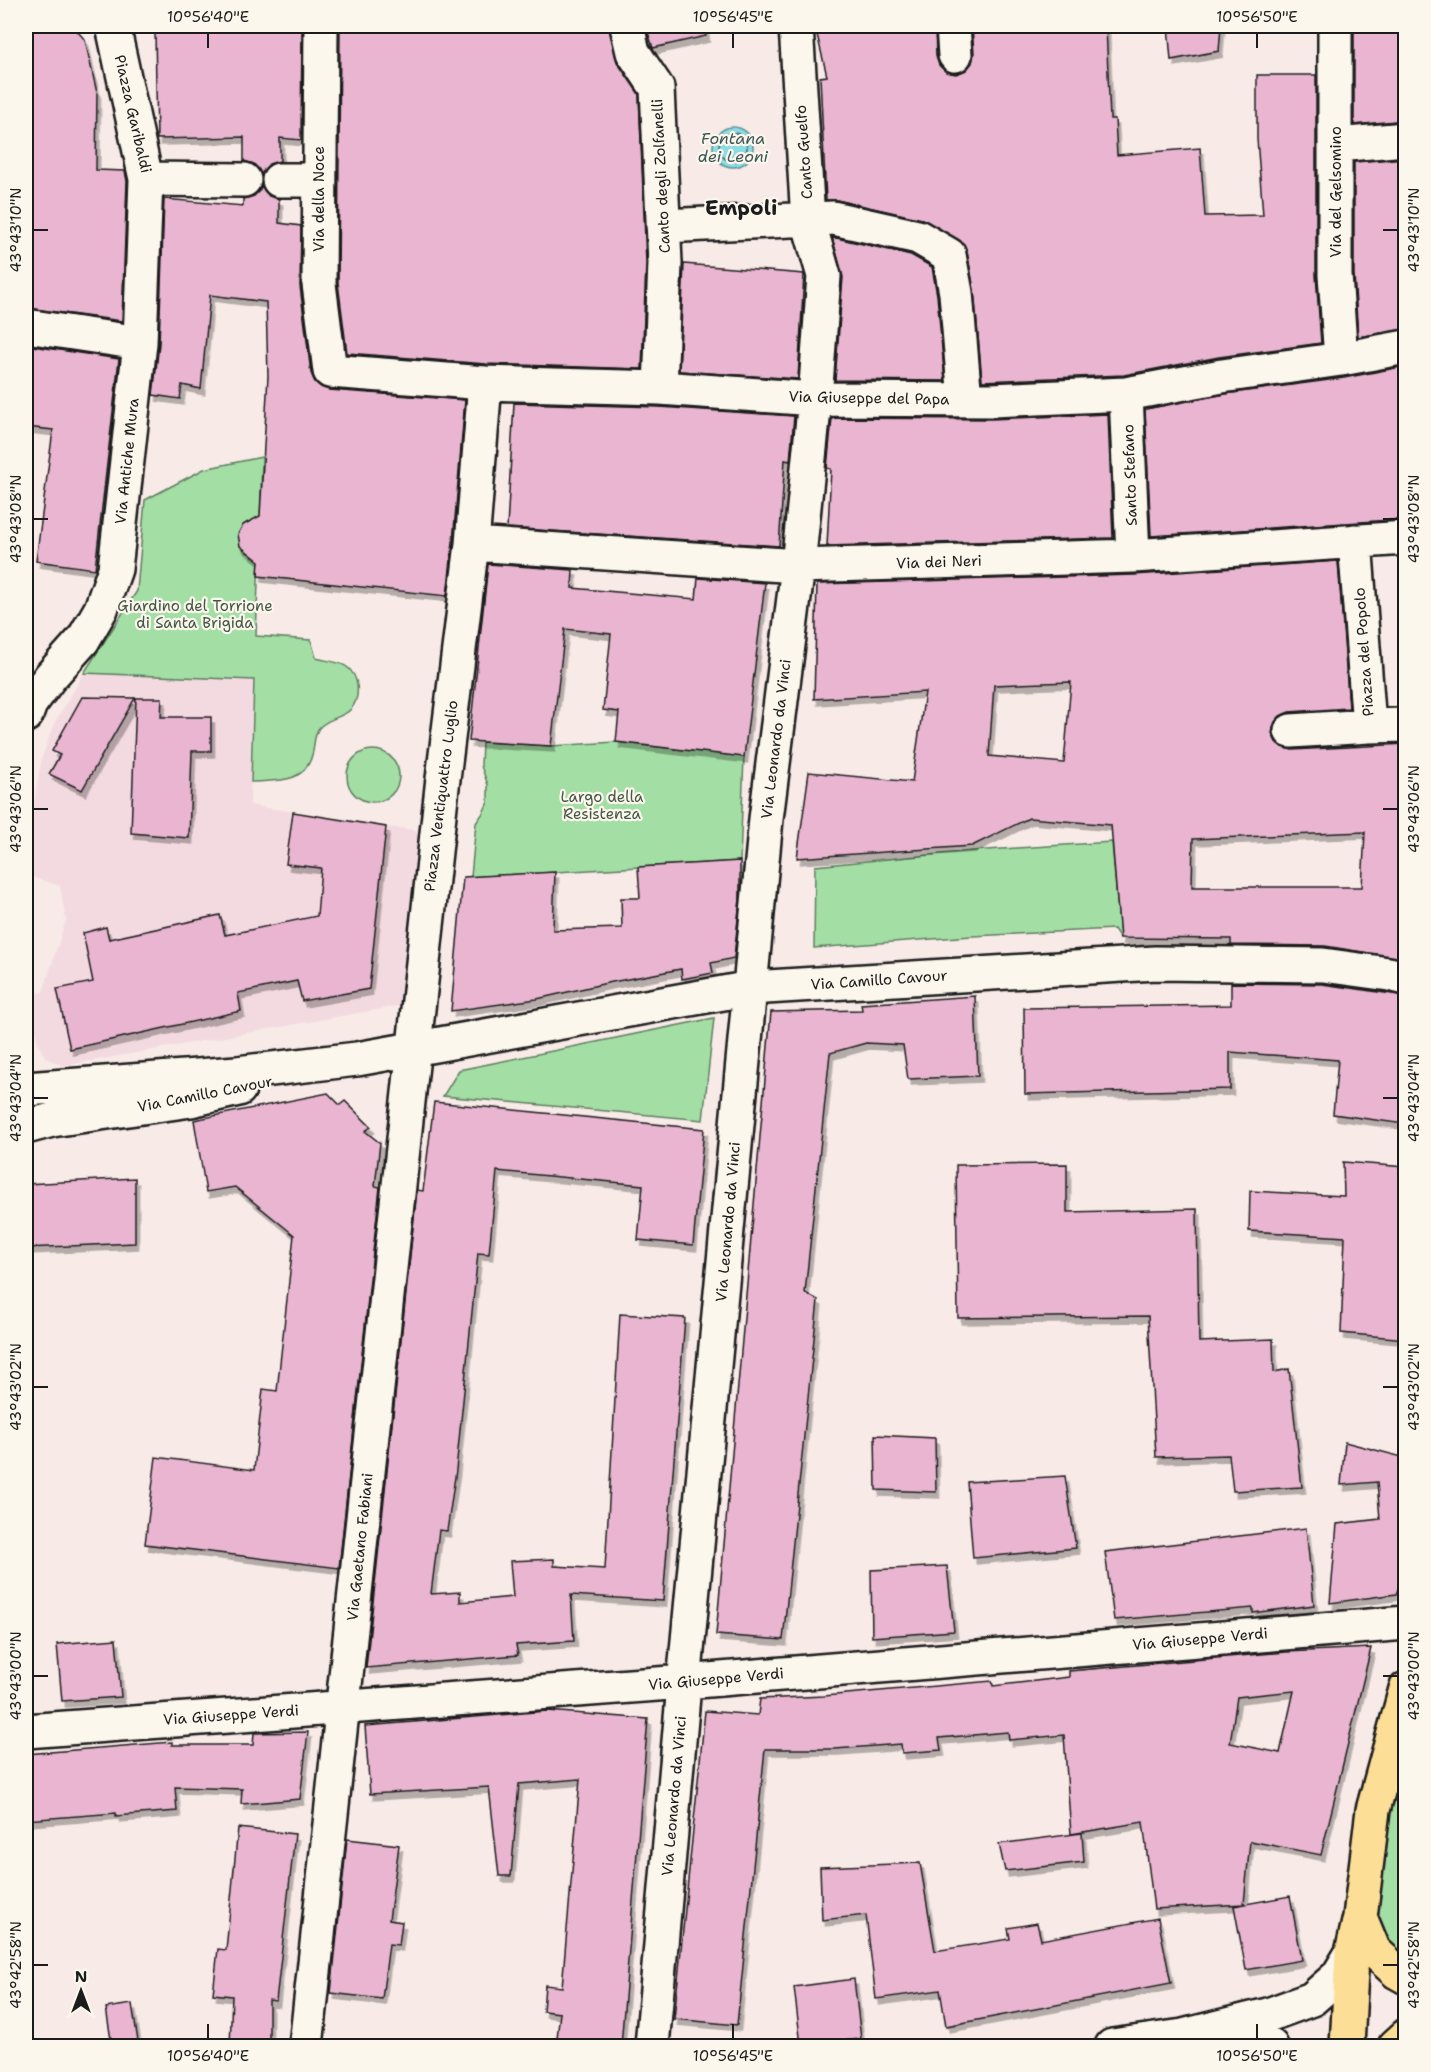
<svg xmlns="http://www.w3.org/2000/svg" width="1431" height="2072" viewBox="0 0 1431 2072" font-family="'Shantell Sans',sans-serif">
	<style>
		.built { fill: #f3dae0 }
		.green { fill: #a3dea5; stroke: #607d60; stroke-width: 1.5 }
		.water { fill: #8bdde3; stroke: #5f9093; stroke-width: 1.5 }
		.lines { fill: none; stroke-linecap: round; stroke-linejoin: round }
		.shore { stroke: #48696c; stroke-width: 1.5 }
		.building { fill: #e9b5d1; stroke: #1c1c1c; stroke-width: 1.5; fill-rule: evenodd; filter: url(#shadow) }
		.minor-casing { stroke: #1c1c1c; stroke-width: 38 }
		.major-casing { stroke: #1c1c1c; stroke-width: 38 }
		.minor { stroke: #fbf7ec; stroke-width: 33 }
		.major { stroke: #fdde96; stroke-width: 33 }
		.ticks { fill: none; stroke: #1c1c1c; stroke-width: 2 }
		.labels { text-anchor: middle; stroke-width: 4.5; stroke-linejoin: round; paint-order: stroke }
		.street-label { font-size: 15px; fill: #1c1c1c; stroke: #fbf7ec }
		.park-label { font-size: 15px; fill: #445645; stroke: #fbf7ec }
		.water-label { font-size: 16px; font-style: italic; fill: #3d5658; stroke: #fbf7ec }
		.district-label { font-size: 21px; font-weight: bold; fill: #1c1c1c; stroke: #fbf7ec }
		.neatline { fill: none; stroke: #1c1c1c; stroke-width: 2 }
		.ticks-label { font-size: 15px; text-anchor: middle; fill: #1c1c1c }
	</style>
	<defs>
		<filter id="shadow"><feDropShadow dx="3.5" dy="6" stdDeviation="0" flood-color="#0004"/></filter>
	</defs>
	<rect width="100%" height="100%" fill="#f7eae7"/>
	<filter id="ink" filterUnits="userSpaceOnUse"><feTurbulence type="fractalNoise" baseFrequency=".0167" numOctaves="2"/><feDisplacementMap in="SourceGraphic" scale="12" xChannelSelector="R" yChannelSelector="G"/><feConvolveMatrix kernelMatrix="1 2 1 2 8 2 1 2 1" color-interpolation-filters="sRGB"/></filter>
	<g filter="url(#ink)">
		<path class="built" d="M84,673l170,7 -4,125 136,22 37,4 -15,173 -345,62 -18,-9 -8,-17 -10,-45 16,-3 23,-72 -6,-34 -34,-11v-26l16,-92 11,-31z"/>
		<path class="green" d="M262,457l-2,63c-19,0 -22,9 -20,26l8,7 11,3 -3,80 55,4 5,18c10,3 23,3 31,9 12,9 14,30 4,42 -8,9 -24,9 -32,19 -6,8 -4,18 -7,27 -8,30 -37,25 -61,27l3,-102 -170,-7 53,-82 8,-91 59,-31z
			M482,742l69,4 65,-4 128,15 -4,104 -269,16 5,-54 7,-10 5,-11v-17l-7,-19z
			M347 776a26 26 0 1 1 52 0a26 26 0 1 1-52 0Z
			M1112,842l8,96 -6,-9 -142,7 -158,12 1,-82 157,-15z
			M714,1018l-11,102 -260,-24 16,-26z
			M1405,1689v288l-43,-79z"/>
		<path class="water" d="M713 147a20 20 0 1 1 40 0a20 20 0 1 1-40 0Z"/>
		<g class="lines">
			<path class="shore" d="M719 147a14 14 0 1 1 28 0a14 14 0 1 1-28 0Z"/>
		</g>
		<path class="building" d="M26,26h47l12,14 12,53 -1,77 29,1 2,10 -5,140 -96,-13z
			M340,26h269l8,36 22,32 7,169 -4,106 -156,-5 -139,-11 -9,-70z
			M646,26h59l1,10 -53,12z
			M815,26h120l1,30 3,9 7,7 10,2 10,-4 6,-7 2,-9 -2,-28h134l4,93h5l2,36 83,-7 5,68 58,-1 -6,-76v-64h59v200l5,68 -102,14 -95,18 -142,6 -8,-91 -7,-38 -3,-8 -42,-25 -85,-19h-11l-6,-123 7,-1z
			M1168,26h53l-2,25 -48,9z
			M1354,26h52v94l-52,5z
			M277,29h25l-1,111 -21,-2v23l-11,3 -8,11 -7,-11 -10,-3v-24l-87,2 -2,-107z
			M1406,158v78l-5,1 5,57v35l-48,8 -4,-63v-112z
			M261,185l8,11 10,3v24l22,3 -1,60 11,87 4,9 6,5 8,3 136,10 -12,142 -6,54 -189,-20 1,-15 -19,-15 -2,-12 5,-9 17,-9 8,-140 -2,-74 -56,-7 -9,94 -19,-4 -2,14 -27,-4 6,-51 5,-145 79,7v-7l11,-3 6,-6z
			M832,237l79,18 21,12 5,28 8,86 -110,-1 8,-103z
			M684,264l120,10 -6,105 -119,-8z
			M26,345l93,14 -24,210 -59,-8 17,-131 -27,-3z
			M1406,366v153l-255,17 -6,-127 80,-15 119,-16z
			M514,403l145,4 135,9 -4,45 -5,-1 -6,86 -272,-18z
			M1108,414l5,124 -286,8 4,-77 -4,-1 5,-50 160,1z
			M1338,561l11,147 -60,4 -9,4 -5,6 -3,11 4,9 6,5 10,3 114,-6v215l-81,-13 -94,-1v-6l-111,-1 -9,-113 -82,-7 -57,28 -175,12 12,-86 103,10 13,-90 -111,7 3,-115 317,-9zM1071,682l-7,81 -75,-7 5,-71zM1365,832l-3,55h-170l1,-48z
			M488,564l85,6 -1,18 124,11 2,-21 67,5 -21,174 -128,-15 3,-30 -16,-2 8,-76 -46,-5 -14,117 -82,-5z
			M82,697l53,1 -53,92 -33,-16 11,-19 -8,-4z
			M136,698h26l-1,19h50v34h-19l-3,87 -58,-5z
			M293,812l93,15 -17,162 -67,12 -5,-20 -59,12 3,18 -171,38 -13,-60 36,-7 -10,-49 23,-6 3,12 111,-24 5,20 92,-19 4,-48 -35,-4z
			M740,861v38l-6,59 -23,5 2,10 -31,6 -1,-10 -74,14 -70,16 -86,12 12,-134 92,-5 -2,58 69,-2 -1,-30h19l-2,-31z
			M1231,983l91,1 84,12 -2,128 -71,-10 5,-54 -108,-8v37l-205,5 -1,-86 207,-3z
			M975,996l3,80 -70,3 -5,-34 -37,-2 -36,10 -25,240 13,7 -35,340 -67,-5 55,-623 91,-2 -1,-6z
			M328,1093l12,12 5,-4 26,26 -6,4 15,12 -5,43 5,1 -41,381 -194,-24 11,-87 98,13 9,-81 14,2 17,-156 -59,-48 -29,5 -12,-72z
			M434,1102l270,27 -11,116 -55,-5 5,-55 -146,-14 -8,83 -11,-1 -22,217 -9,61 -8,-1 -8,64 29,-2v10l53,-5 -3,-36 44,-2v7l51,3 15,-255 65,4 -22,283 -92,-6 3,46 -58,4 2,10 -152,13 51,-478 6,1z
			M1343,1162l63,5v172l-65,-6 4,-96 -96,-6 1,-40 94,5z
			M1067,1164v48l130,-3 2,133 74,-3 1,33 15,-3 13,118 -69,4 -4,-36 -73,2 -8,-141 -190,2 -2,-153z
			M135,1178v65l-109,5v-64z
			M875,1435l60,3 1,54 -60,-2z
			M1345,1442l61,16v112l-10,24 -66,9 7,-79 43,-5 -3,-37 -36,3z
			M1065,1476l11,72 -103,10 -6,-76z
			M1306,1528l8,77 -61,8v-5l-139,12 -9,-68z
			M947,1566l7,65 -82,6 -1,-67z
			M116,1639l5,58 -59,4 -5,-57z
			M1371,1648l-50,207 -71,-14 -6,63 -90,5 -11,-87 -72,12 -7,-99 -55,5 -1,-8 -69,6 2,12 -39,3 -1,-9 -66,5h-70l-28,276 -63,-6 31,-308 53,4 2,-16 64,-3 168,-15 1,5 76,-9v-6l217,-19zM1294,1691l-14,62 -50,-10 7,-46z
			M547,1711l101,8 -27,327h-65l4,-33 -17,-2 2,-26 17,2 18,-208 -61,5 -8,92h-12l-10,-89 -119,7 -5,-68z
			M308,1732l-8,67 -59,5 1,-15 -67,-2 2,24 -61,5v-3l-90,7v-66l146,-12v3h81l1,-12z
			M238,1828l57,6 -19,167 -7,-1v45l-39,1 2,-50 -19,-2 5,-45 8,1z
			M1082,1833l2,29 -79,9 -6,-27z
			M347,1839l52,6 -10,75 13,2 -3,23 -10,-1 -7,55 -51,-6z
			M920,1863l15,88 75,-12 -2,-11 29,-5 4,17 117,-22 13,65 -225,43 -6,-36 -64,9 -10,-84 -44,5 -2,-53z
			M1290,1896l12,64 -56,10 -12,-64z
			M854,1979l7,60 -60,6 -7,-58z
			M132,2004l6,37 -26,5 -6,-38z"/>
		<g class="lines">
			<defs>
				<path id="minor" d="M321,26l-2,258 11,87 155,12 175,5 155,11 177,1 134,-6 96,-18 119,-17 65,-12
					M627,26l6,26 24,36 8,175 -5,125
					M953,26l2,29
					M1335,26v249l6,84
					M1336,145l70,-6
					M146,179l98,1
					M279,180h40
					M663,226l170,-8 85,19 31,18 7,38 9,107
					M26,326l114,17
					M1126,394l7,162
					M1355,541l14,185 37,-1
					M472,544l326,22 335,-10 273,-18
					M26,715l4,-11 20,-27 33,-37 18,-31 14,-40 25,-226 6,-164 -33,-153
					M1291,731l78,-5
					M26,1089l211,-16 120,-14 394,-71 404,-25 168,2 66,9 17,4
					M26,1127l26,-7 139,-20 48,-11
					M26,1731l658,-49 722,-59
					M1215,2036l34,1 22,9
					M306,2046l136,-1259 30,-243 13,-161
					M652,2046l35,-395 79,-832 32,-253 17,-167 9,-123 -16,-56 -12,-194
					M1112,2046l71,-10 85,-21 44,-16 26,-23 14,-23"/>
				<path id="major" d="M1406,1689l-33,121 -13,107 14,34 23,21 9,5
					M1347,2046l5,-93 8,-36
					M1395,2046l11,-10"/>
			</defs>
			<use href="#minor" class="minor-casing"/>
			<use href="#major" class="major-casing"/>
			<use href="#minor" class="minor"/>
			<use href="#major" class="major"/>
		</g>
	</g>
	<path class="ticks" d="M208,33v15M733,33v15M1257,33v15M33,230h15M1383,230h15M33,519h15M1383,519h15M33,809h15M1383,809h15M33,1098h15M1383,1098h15M33,1387h15M1383,1387h15M33,1676h15M1383,1676h15M33,1965h15M1383,1965h15M208,2024v15M733,2024v15M1257,2024v15"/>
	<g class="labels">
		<g class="street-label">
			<text transform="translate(133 114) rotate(77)" y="5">Piazza Garibaldi</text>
			<text transform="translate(804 152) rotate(-94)" y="5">Canto Guelfo</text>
			<text transform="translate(661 176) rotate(-93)" y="5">Canto degli Zolfanelli</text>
			<text transform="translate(1336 192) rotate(-90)" y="5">Via del Gelsomino</text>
			<text transform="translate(319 199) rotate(-90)" y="5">Via della Noce</text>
			<text transform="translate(869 398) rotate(1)" y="5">Via Giuseppe del Papa</text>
			<text transform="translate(127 461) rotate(-84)" y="5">Via Antiche Mura</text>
			<text transform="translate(1130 475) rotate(-92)" y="5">Santo Stefano</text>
			<text transform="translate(939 562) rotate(-2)" y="5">Via dei Neri</text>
			<text transform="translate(1364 652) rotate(-94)" y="5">Piazza del Popolo</text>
			<text transform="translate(776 739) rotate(-83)" y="5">Via Leonardo da Vinci</text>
			<text transform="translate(441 796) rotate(-83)" y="5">Piazza Ventiquattro Luglio</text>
			<text transform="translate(879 980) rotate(-4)" y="5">Via Camillo Cavour</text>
			<text transform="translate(205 1094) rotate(-11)" y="5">Via Camillo Cavour</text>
			<text transform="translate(728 1222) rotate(-85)" y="5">Via Leonardo da Vinci</text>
			<text transform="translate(360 1547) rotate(-84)" y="5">Via Gaetano Fabiani</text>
			<text transform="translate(1200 1639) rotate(-5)" y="5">Via Giuseppe Verdi</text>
			<text transform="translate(716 1679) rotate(-5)" y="5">Via Giuseppe Verdi</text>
			<text transform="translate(231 1715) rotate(-4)" y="5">Via Giuseppe Verdi</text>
			<text transform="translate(674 1796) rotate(-85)" y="5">Via Leonardo da Vinci</text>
		</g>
		<g class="park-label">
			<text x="195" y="611">Giardino del Torrione<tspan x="195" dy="17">di Santa Brigida</tspan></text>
			<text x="602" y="802">Largo della<tspan x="602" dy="17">Resistenza</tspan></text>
		</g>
		<g class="water-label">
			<text x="733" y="144">Fontana<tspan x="733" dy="18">dei Leoni</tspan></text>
		</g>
		<g class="district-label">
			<text x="741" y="215">Empoli</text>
		</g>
	</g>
	<rect width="1431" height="2072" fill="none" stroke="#fbf7ec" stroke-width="66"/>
	<g transform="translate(81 1991)" stroke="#fbf7ec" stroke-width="4.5" paint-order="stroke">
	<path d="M0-4.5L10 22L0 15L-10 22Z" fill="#1c1c1c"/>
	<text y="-9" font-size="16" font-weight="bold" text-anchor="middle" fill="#1c1c1c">N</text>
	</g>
	<rect x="33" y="33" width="1365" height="2006" class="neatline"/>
	<g class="ticks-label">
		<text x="208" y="22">10°56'40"E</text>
		<text x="733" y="22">10°56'45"E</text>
		<text x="1257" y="22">10°56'50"E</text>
		<text transform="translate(16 230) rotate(-90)" y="5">43°43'10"N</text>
		<text transform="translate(1414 230) rotate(-90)" y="5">43°43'10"N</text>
		<text transform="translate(16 519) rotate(-90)" y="5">43°43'08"N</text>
		<text transform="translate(1414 519) rotate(-90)" y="5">43°43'08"N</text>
		<text transform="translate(16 809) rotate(-90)" y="5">43°43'06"N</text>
		<text transform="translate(1414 809) rotate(-90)" y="5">43°43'06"N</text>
		<text transform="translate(16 1098) rotate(-90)" y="5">43°43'04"N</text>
		<text transform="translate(1414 1098) rotate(-90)" y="5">43°43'04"N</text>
		<text transform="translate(16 1387) rotate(-90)" y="5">43°43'02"N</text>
		<text transform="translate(1414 1387) rotate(-90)" y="5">43°43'02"N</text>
		<text transform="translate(16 1676) rotate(-90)" y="5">43°43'00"N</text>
		<text transform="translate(1414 1676) rotate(-90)" y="5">43°43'00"N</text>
		<text transform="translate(16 1965) rotate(-90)" y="5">43°42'58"N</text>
		<text transform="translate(1414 1965) rotate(-90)" y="5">43°42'58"N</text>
		<text x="208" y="2061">10°56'40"E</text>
		<text x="733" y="2061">10°56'45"E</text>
		<text x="1257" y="2061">10°56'50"E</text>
	</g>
</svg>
